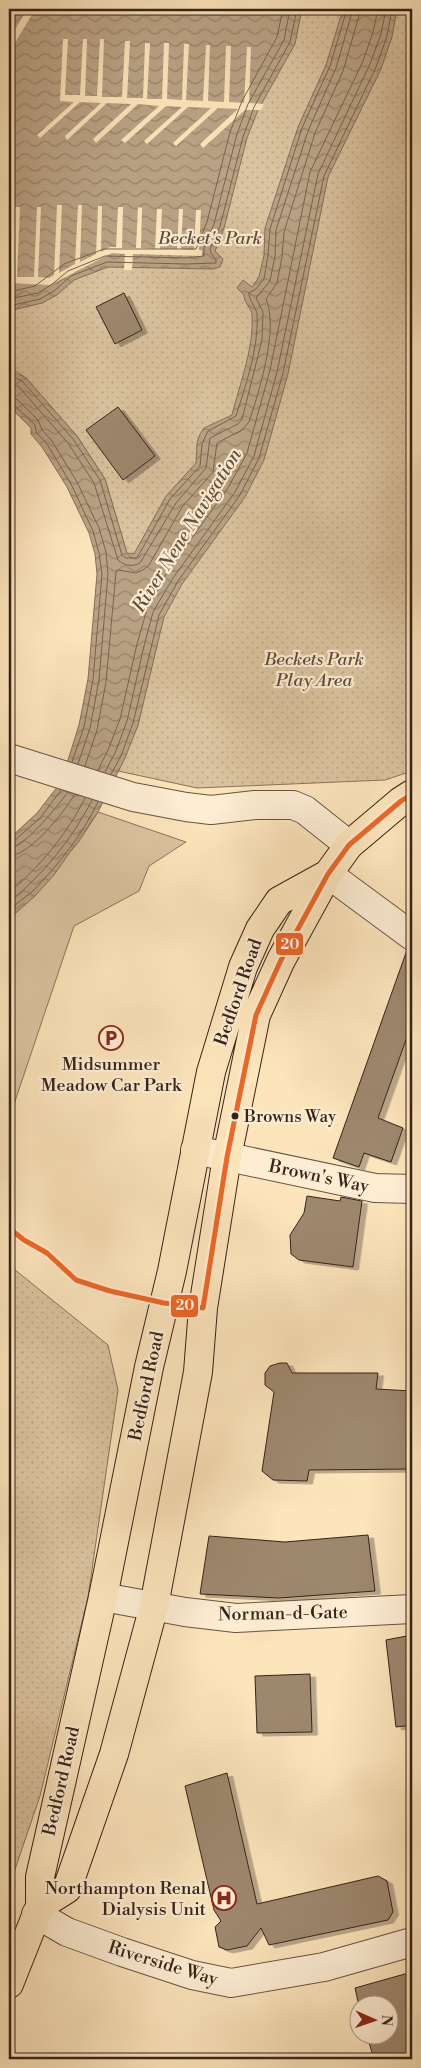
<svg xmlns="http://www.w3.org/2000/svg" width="421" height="2068" viewBox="0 0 421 2068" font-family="'Libre Bodoni',serif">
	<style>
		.grass { fill: #dac39f; stroke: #88735c }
		.park { fill: url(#park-dots); stroke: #88735c }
		.water { fill: url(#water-waves); stroke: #856f59 }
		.pier { fill: #fce4bb }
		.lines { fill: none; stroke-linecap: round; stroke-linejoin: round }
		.shore { stroke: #78624e; stroke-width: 1 }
		.building { fill: #9d876d; stroke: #362319; filter: url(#shadow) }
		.minor-casing { stroke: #685342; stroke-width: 30 }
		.major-casing { stroke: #362319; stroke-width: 30 }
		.minor { stroke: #fdedd3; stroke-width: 28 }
		.major { stroke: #fce4bb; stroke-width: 28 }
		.bus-1-casing { stroke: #fdedd3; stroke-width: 9 }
		.bus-1 { stroke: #f26522; stroke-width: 5 }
		.bus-dot { fill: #362319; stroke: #fdedd3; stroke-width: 2 }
		.labels { text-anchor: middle; stroke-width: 4.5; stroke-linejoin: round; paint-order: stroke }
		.bus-label { font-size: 17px; fill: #362319; stroke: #fdedd3; text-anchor: start }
		.park-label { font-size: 18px; font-style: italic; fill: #5f4b3a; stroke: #fdedd3 }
		.street-label { font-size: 18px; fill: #362319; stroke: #fdedd3 }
		.poi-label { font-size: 18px; fill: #362319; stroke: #fdedd3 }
		.water-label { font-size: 19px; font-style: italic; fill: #644f3e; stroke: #fdedd3 }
		.line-badge { stroke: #fdedd3; stroke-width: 2 }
		.badge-label { font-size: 14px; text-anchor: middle; font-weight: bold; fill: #fff }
	</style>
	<defs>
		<pattern id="park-dots" width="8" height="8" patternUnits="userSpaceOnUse" patternTransform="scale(1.25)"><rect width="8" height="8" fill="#dac39f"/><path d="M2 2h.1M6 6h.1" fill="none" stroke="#bca788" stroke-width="1.8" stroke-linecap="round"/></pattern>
		<pattern id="water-waves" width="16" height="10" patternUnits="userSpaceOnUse" patternTransform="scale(1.25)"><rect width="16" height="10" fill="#b9a284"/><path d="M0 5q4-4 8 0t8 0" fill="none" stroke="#97846b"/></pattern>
		<filter id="shadow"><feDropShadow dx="5.5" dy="3" stdDeviation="0" flood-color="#0004"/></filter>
	</defs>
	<rect width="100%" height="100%" fill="#fce4bb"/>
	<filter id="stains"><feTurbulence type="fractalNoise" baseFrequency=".004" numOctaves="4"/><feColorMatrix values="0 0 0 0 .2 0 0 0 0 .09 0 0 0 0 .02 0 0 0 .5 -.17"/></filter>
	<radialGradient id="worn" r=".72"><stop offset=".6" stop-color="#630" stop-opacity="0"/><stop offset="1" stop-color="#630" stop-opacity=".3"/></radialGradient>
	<path class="grass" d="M98,812l88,30 -37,24 -10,25 -65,35 -65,193v-200l69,-76z"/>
	<path class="park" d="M9,9h403v762l-27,9 -188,8 -79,-17 20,-46 17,-77 -50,-169 -28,-43 -51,-58 -17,-12z
		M9,1265l99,80 10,45 -30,207 -48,199 -31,91z"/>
	<path class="water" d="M15,9h287l-7,35 -37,66 -11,28 -23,90 -9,23 8,8 -3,8 -7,2 -105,-2 -34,13 -17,15 -15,8 -33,8v-295z
		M343,9h54l-5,28 -11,32 -53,108 -40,197 -24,86 -19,37 -63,87 -18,33 -26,108 -13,33 -27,54 -44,63 -19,21 -26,23v-80l28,-26 21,-27 11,-29 10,-32 9,-46 9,-105 -2,-20 -6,-21 -22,-46 -25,-40 -11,-13v-6l-22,-22v-40l5,6 12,6 51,58 28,43 22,74 7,1 32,-58 30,-33 1,-20 3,-9 4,-6 28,-13c8,-32 22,-67 20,-100 0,-7 -8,-11 -8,-20l-7,-7 6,-8 9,7 7,-10 5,-22 1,-27 33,-101 28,-62z"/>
	<path class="pier" d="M27,9l7,2 -25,42v-13z
		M63,39h5l-3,56h15l3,-56h4l-2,57h12l3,-57h4l-2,58h20l3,-56h5l-3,57h16l2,-55h5l-3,56h15l2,-56h5l-2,56 15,1 2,-56h5l-3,56 17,1 3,-56h4l-2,56 16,1 2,-56h5l-2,56 15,1 3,-56h4l-2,56 15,1 -3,6h-16l-42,38 -3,-4 38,-35 -20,-1 -42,38 -3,-3 38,-35 -23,-1 -41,37 -3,-3 38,-34 -16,-1 -41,37 -4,-3 38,-34 -21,-2 -42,39 -3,-4 38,-35 -24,-1 -40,37 -2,-4 36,-33 -21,-1 -40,36 -3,-3 37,-33 -14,-1z
		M57,205h5l-3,68 16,-9 3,-59h4l-2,57 16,-8 2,-48h4l-1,46 9,-5h6l2,-40h5l-1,41h14l2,-41 4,1 -1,40 14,1 2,-40h5l-2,40h17l2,-40h4l-2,40 13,1 2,-40h5l-2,40h3v6l-69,-2 -1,16h-8l1,-16 -13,-1 -62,32 -41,-2v-7h3l3,-69h5l-3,70h17l3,-70h4l-3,70 11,1 5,-3z"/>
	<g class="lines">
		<path class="shore" d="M9,292l26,-6 29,-22 40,-15h92l11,-27 23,-90 12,-31 35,-64 6,-28
			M9,299l29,-6 13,-8 17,-14 37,-15 81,2 18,-2v-8l10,-24 23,-90 11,-30 36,-64 6,-31
			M9,306l31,-7 14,-8 17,-15 36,-14 79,2 30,-1v-3l-5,-7 -1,-4 10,-23 23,-89 11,-30 36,-65 7,-33
			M9,374l14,8 50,57 27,41 22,75 4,3h11l33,-59 30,-33 2,-22 6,-13 28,-15c10,-32 23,-69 21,-102 -1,-8 -8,-12 -8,-21l7,-4 8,-10 4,-24 2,-26 32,-101 28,-62 17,-57
			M9,382l10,5 49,56 26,40 24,77c6,6 15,7 22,3l36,-60 30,-35 4,-30 28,-14 4,-5 20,-79 1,-28 -7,-14 14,-17 5,-25 1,-26 32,-99 28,-63 17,-59
			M9,397l8,2 21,21 4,10 10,11 25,41 22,46 7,24 2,22 -9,106 -9,48 -12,36
			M9,403l5,2 21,20 1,7 11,12 24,40 22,47 6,22 3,21 -9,106 -9,47 -12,35
			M85,766l12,-36 9,-48 10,-110 2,-2 18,3 7,-3 6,-5 33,-58 31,-35 4,-29 25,-13 7,-8c10,-30 30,-94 17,-123l11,-16 5,-26 2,-25 31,-99 28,-62 18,-62
			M98,770l10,-20 12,-31 17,-75 10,-35 19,-35 62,-86 19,-35 23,-83 40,-198 53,-111 10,-29 5,-23
			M105,772l10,-19 12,-32 17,-75 9,-34 20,-34 62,-86 19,-36 23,-84 41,-198 52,-110 11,-30 5,-25
			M111,774l10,-18 12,-33 26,-108 19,-34 62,-86 19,-37 24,-85 41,-197 52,-109 11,-31 5,-27
			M9,842l5,-1 27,-24 20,-27
			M9,848c17,-1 48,-42 59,-56
			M9,856c22,-1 55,-44 66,-62
			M9,892c29,-22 60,-61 76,-94
			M9,902c33,-26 64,-64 83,-102
			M9,911c7,-8 16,-13 24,-20 25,-26 50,-57 65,-89"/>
	</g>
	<path class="building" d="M124,293l18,37 -27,14 -19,-37z
		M118,407l37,49 -32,24 -37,-50z
		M407,950l5,1v72l-34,95 25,10 -12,34 -27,-9 -5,14 -26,-9z
		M307,1196l33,5 1,-4 21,4 -9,66 -54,-7 -8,-6 -1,-19 14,-22z
		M280,1363h7l5,10h86l-2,16 36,2v78l-103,1 -2,11 -34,-1 -11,-9 12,-79 -9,-7v-12l5,-7z
		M368,1535l7,56 -96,7 -79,-4 9,-58 76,6z
		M412,1635v90l-16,2 -10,-87z
		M310,1674l2,58 -55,1 -2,-57z
		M227,1773l30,131 121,-28 9,5 6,31 -5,8 -119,25 -8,-17 -14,18 -20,4 -8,-3 -4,-20 6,-6 -7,-11 -29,-124z
		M412,1972v87h-38l-7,-23h21v-30h-29l-4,-18z"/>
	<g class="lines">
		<defs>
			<path id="minor" d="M9,758l124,39 53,10 25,3 44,-5h38l12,5 44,35
				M328,874l84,62
				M195,1150l180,38 37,1
				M103,1597l82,15 51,6 176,-9
				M36,1914l31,18 55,20 70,23 39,8 93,-16 88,-25"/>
			<path id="major" d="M40,1906l27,-17 47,-135 40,-148 44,-234 5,-64 24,-151 29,-142 25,-55 47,-86 21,-29 52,-44 11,-7
				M9,1984l31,-78v-29l63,-280 46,-230 23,-96 39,-199 32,-105 17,-38 19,-28 49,-27"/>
		</defs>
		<use href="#minor" class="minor-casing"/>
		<use href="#major" class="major-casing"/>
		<use href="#minor" class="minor"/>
		<use href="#major" class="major"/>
		<defs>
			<path id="bus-1" d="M9,1228l15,12 23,13 29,27 34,11 54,12 39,5 24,-151 29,-142 25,-55 47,-86 21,-29 52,-44 11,-7"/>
		</defs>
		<use href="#bus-1" class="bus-1-casing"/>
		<use href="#bus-1" class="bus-1"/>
	</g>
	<defs>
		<symbol id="parking-ring" viewBox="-11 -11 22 22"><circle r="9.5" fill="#fdedd3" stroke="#8f2418" stroke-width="1.5"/><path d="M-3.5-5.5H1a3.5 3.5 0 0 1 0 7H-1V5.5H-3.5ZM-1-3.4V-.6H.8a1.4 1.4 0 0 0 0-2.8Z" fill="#8f2418"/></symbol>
		<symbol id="hospital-ring" viewBox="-11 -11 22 22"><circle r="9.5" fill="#fdedd3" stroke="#8f2418" stroke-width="1.5"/><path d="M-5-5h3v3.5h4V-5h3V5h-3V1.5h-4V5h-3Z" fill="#8f2418"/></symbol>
	</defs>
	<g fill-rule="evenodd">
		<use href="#parking-ring" x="97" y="1024" width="28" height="28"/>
		<use href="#hospital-ring" x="210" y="1884" width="28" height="28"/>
	</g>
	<circle class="bus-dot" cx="235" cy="1116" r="4.5"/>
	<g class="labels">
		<g class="bus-label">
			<text x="244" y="1122">Browns Way</text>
		</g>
		<g class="park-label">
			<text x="210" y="244">Becket's Park</text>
			<text x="314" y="665">Beckets Park<tspan x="314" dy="21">Play Area</tspan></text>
		</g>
		<g class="street-label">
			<text transform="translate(238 992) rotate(-71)" y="6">Bedford Road</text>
			<text transform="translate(319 1176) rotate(12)" y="6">Brown's Way</text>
			<text transform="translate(146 1386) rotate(-78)" y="6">Bedford Road</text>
			<text transform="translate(283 1613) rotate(-1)" y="6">Norman-d-Gate</text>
			<text transform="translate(61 1781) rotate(-77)" y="6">Bedford Road</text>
			<text transform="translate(163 1963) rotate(17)" y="6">Riverside Way</text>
		</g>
		<g class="poi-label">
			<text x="111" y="1070">Midsummer<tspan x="111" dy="21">Meadow Car Park</tspan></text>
			<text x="206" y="1894" text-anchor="end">Northampton Renal<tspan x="206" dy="21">Dialysis Unit</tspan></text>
		</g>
		<g class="water-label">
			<text transform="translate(186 530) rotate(-58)" y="7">River Nene Navigation</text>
		</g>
	</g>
	<g class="line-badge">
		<rect x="275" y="932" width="29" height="24" rx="5" fill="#f26522"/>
		<rect x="170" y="1294" width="29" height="24" rx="5" fill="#f26522"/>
	</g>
	<g class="badge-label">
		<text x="290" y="949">20</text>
		<text x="185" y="1310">20</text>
	</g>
	<rect width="421" height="2068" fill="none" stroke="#fce4bb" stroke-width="30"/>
	<rect x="10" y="10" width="401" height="2048" fill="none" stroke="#362319" stroke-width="2.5"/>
	<rect x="15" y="15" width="391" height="2038" fill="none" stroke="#362319"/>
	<g transform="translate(374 2020) rotate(92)"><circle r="24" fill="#fdedd3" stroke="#ad9c89"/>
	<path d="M0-4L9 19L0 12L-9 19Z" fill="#8f2418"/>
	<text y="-8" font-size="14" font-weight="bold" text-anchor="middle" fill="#362319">N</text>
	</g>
	<rect width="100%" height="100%" filter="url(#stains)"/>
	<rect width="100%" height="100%" fill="url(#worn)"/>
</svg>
